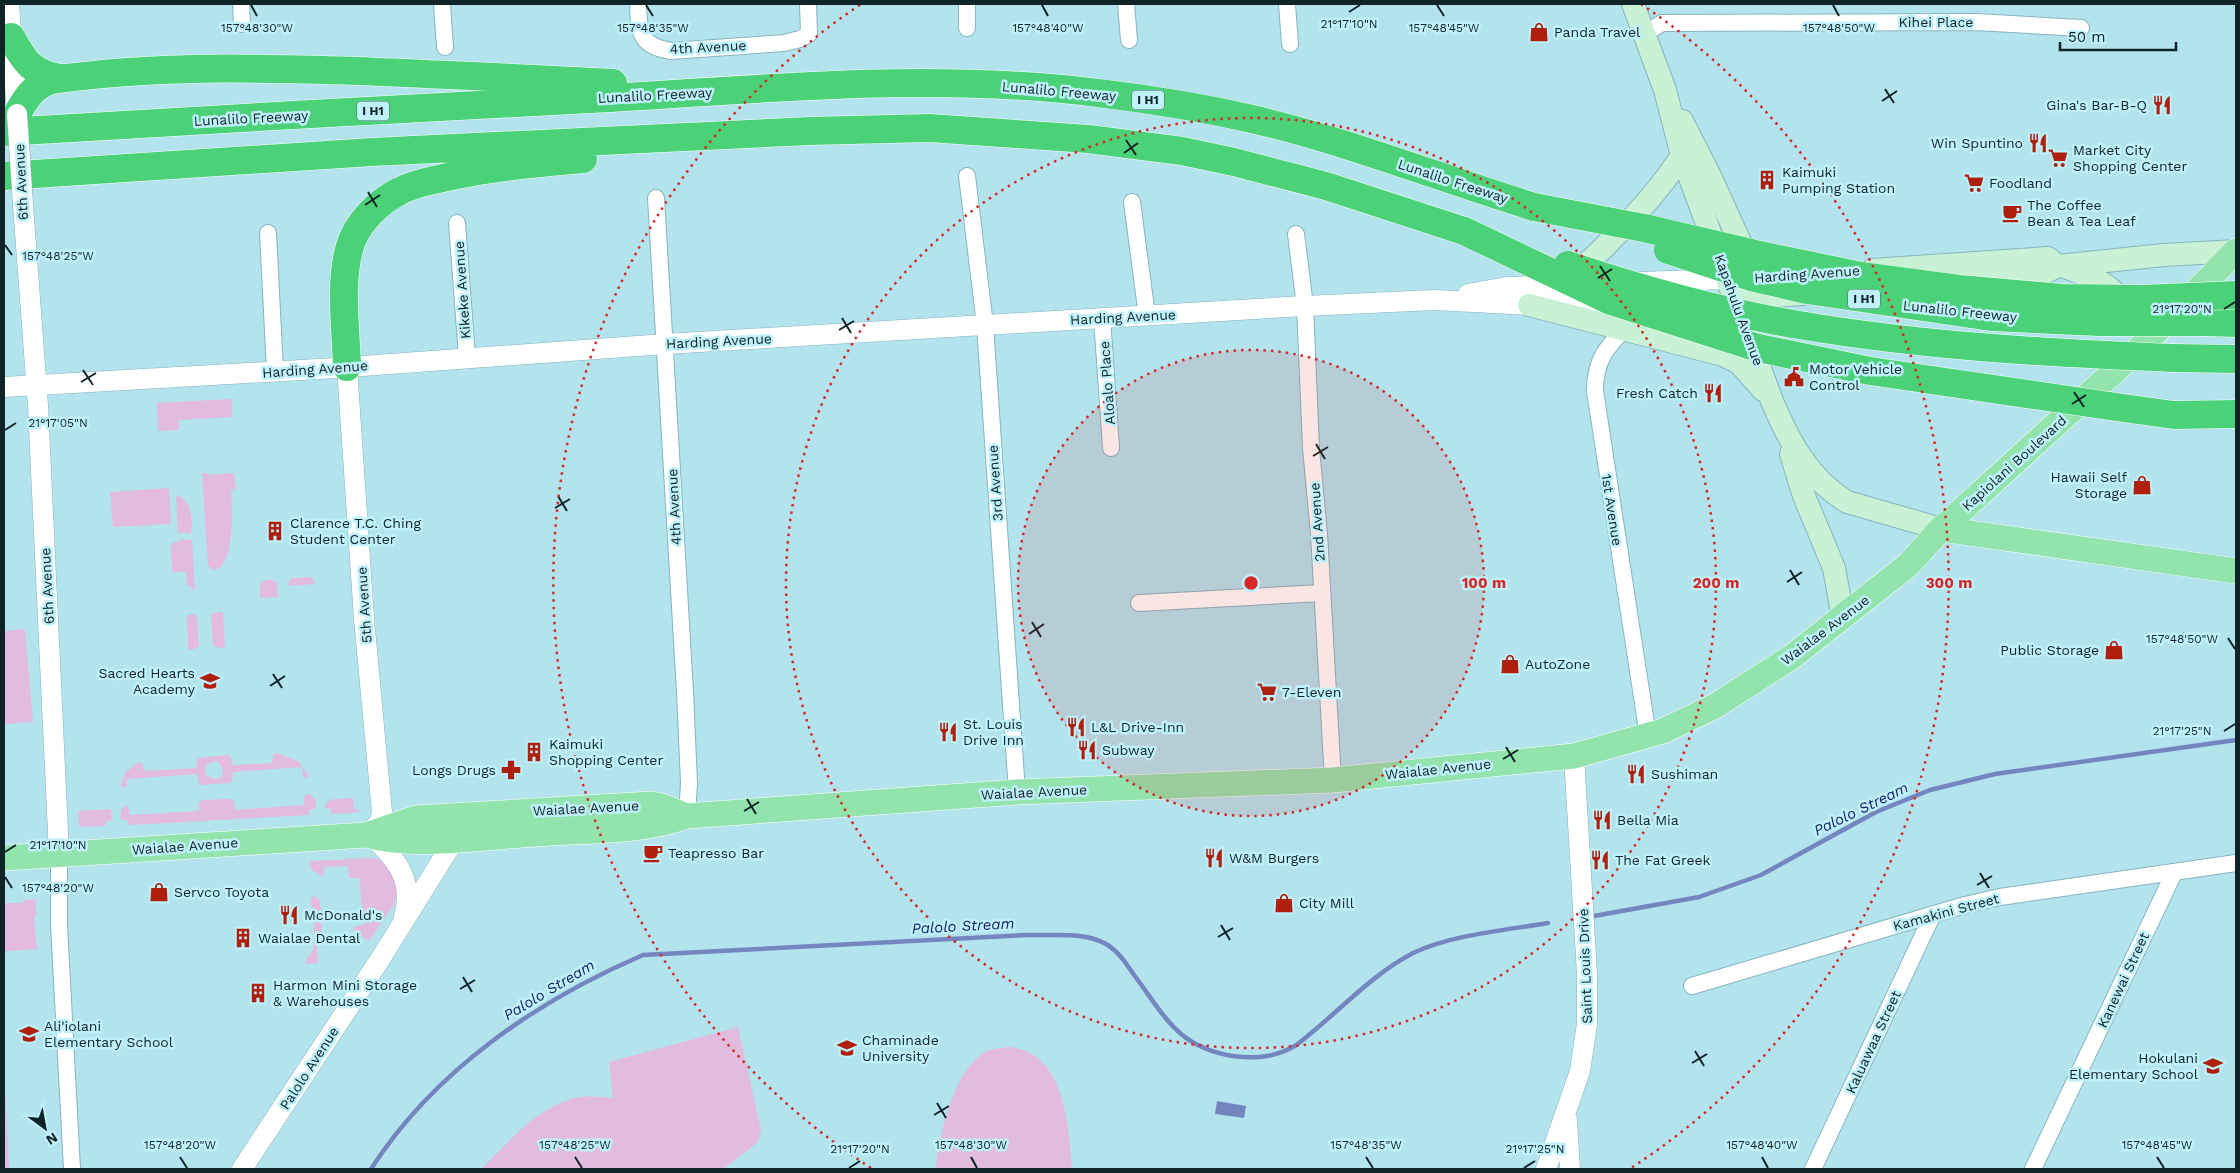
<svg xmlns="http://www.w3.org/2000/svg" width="2240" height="1173" viewBox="0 0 2240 1173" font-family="'Work Sans',sans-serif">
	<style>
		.green { fill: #e3bbdd; fill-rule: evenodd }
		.water { fill: #7486c0 }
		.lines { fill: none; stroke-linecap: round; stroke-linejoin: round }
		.stream { stroke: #7486c0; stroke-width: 4.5 }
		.minor-casing { stroke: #85b5be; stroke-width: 18 }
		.tertiary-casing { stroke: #85b5be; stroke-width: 21 }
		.secondary-casing { stroke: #85b5be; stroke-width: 24 }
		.primary-casing { stroke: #fff; stroke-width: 26 }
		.motorway-casing { stroke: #fff; stroke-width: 29 }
		.minor { stroke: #fff; stroke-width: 16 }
		.tertiary { stroke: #fff; stroke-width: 20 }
		.secondary { stroke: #c9f1d6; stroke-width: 22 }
		.primary { stroke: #93e3ad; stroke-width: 25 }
		.motorway { stroke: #4bd177; stroke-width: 28 }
		.tertiary-bridge-casing { stroke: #85b5be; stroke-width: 21; stroke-linecap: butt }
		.motorway-bridge-casing { stroke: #fff; stroke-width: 29; stroke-linecap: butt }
		.tertiary-bridge { stroke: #fff; stroke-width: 20 }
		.motorway-bridge { stroke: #4bd177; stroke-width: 28 }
		.ticks { fill: none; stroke: #102326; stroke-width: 2 }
		.ring { fill: none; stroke: #d62828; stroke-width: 2.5; stroke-dasharray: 2.5 5 }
		.labels { text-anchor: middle; stroke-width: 5; stroke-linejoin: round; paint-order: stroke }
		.shield { fill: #bff1fb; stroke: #446166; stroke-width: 1 }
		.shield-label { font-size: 12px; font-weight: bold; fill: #102326 }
		.street-label { font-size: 14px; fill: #102326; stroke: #bff1fb }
		.poi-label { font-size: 14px; fill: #102326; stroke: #bff1fb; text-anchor: start }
		.water-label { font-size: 15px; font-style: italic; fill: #172066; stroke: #bff1fb }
		.ticks-label { font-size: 12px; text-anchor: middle; fill: #102326; stroke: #bff1fb; stroke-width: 5; stroke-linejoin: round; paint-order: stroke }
		.centre { fill: #d62828; stroke: #bff1fb; stroke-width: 2.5 }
		.ring-label { font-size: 15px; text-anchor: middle; font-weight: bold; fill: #d62828; stroke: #bff1fb; stroke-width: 5; stroke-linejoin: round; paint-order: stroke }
	</style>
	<rect width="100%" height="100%" fill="#b3e4ed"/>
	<path class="green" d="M232,399v18l-53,3v10l-21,1 -1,-28z
		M202,473h5l1,2 26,-2 2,16 -5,1c1,16 5,81 -19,80l-4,-5z
		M169,488l2,36 -58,3 -3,-35z
		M176,495c16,5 17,25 15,38h-13z
		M180,539l12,1 3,50 -8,-5 -1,-13h-14l-1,-29 7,-1z
		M310,577l4,3 1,4 -26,2v-5l3,-3z
		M268,579l9,3 1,15 -18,1v-14z
		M223,612l2,35 -8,1 -4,-4 -2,-29 2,-2z
		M195,614l2,4 2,28 -4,3 -7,1 -1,-35z
		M25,629l8,93 -29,2v-93z
		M277,753l21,8 11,15 -3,2 -3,-1 -1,-10 -69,5 -1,8 -2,3 -31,2 -2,-11 -70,5 -1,9 -6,-2 6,-14 11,-9h5l2,8 52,-3 2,-10 29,-3 4,2 1,8 40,-2 1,-8zM214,761l6,2 3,8 -2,6 -6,2 -8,-3 -2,-5 1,-6z
		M308,794l7,4 1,10 -6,2 -2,5 -179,10 -1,-4 -7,-2v-9l5,-5 2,1 2,9 69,-4v-8l3,-3 29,-1 3,2 1,9 69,-5v-9z
		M353,798l1,11h4l1,3 -27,2 -2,-6h-5l1,-5 7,-4z
		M111,809l1,11 -6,1 -1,5 -26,1 -1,-16z
		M371,858l7,1 10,7 10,20 -3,17 -26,38 -16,-11 2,-4 9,-1 -5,-47h-10l-1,-12 -24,1v8l-3,1 -10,-7 -2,-8z
		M313,895l7,6 3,44 -6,1 1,17 -12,1 1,-7c13,-6 5,-43 4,-57z
		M36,899v17l-2,1 3,32 -33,2v-48h19v-3z
		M738,1027l23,103 -3,12 -35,27h-242c27,-26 53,-59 90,-70 13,-4 28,-2 42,-1l-4,-36z
		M1009,1047c56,5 60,80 63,122h-136c3,-33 19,-106 54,-119 6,-2 13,-2 19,-3z
		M4,1089h1l4,80h-5z"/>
	<path class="water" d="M1217,1101l29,5 -2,12 -29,-4z"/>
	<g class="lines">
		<path class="stream" d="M1594,916l105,-19 62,-22 115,-63 54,-22 65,-16 241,-34
			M371,1169c63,-98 165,-168 272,-214l384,-20c25,1 57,-4 79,9 12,7 20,19 28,31 31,41 43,72 99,81 24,3 42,1 62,-10 40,-30 74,-70 118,-93 37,-18 94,-23 135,-30"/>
		<defs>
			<path id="minor" d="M241,4l1,20
				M442,4l3,43
				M638,4c1,28 1,42 33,47l113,-8 16,-4 9,-5 -1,-30
				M967,4v24
				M1126,4l3,36
				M1287,4l3,40
				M1644,34l18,-11 314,-1 105,6
				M967,176l18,149 32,467
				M656,198l29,494 4,91 -2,33
				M1132,202l15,114
				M457,223l10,134
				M268,233l7,138
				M1296,234l9,72 6,142 8,86 14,246
				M1102,318l9,130
				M1629,324c-21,22 -34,34 -34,67l53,345
				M1139,603l183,-10
				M59,854v71l13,244
				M1692,986l273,-81 35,-8 236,-34
				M1813,1169l120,-255
				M2033,1169l141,-296"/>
			<path id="tertiary" d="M9,4l8,110
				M23,205l15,201 21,448
				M1640,282l88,-3
				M1468,294l39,-7 66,-2
				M347,367l17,252 18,193 -2,10 -14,13
				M4,387l331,-19 330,-24 640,-38 129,-6 95,5 82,-2
				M373,837c25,24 41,44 31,80
				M1567,1120l3,49
				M242,1169l137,-208 76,-122 6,-7
				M1546,1169l34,-98 7,-47v-50l-13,-218"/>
			<path id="secondary" d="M1633,4l32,86 17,66 90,245c17,40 36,77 75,101l94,27
				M1682,121l28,55 36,79 -2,10
				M2065,267c23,9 49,16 60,41
				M1872,270l176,-12 10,8
				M1568,276c17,-9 31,-23 44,-37 27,-26 49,-52 70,-83
				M1967,281l73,-6 18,-9 106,-11 72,-4
				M1734,299l69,-5
				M1529,305l194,50 16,8 24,27
				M1791,454l13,42 30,72 9,50"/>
			<path id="primary" d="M1941,529l295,42
				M366,835c50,14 118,2 170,-1 50,-4 104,-1 151,-18l330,-24 316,-12 241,-24 89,-25 52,-25 78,-50 115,-91 33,-36 201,-183 94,-95
				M4,858l362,-23 50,-17 235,-14 11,2 25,10"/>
			<path id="motorway" d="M11,37c14,25 21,37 50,41
				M17,114c9,-16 17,-29 35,-34 102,-15 205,-12 307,-9 85,4 169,7 254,12
				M4,132c201,-13 404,-23 605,-34 166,-10 332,-26 497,-4 49,6 98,14 146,25 95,22 188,59 282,88
				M4,176l368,-24 438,-21 119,-3 159,11 94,12 52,11 92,24 138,45
				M2206,322l30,1
				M2173,358l63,1
				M347,367c-1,-39 -8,-84 3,-121 7,-23 29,-45 50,-55 15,-8 31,-10 47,-14 45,-10 90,-14 136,-18"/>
		</defs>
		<use href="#minor" class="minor-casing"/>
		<use href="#tertiary" class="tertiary-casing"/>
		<use href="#secondary" class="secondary-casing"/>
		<use href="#primary" class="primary-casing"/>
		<use href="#motorway" class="motorway-casing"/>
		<use href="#minor" class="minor"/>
		<use href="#tertiary" class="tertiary"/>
		<use href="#secondary" class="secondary"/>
		<use href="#primary" class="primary"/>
		<use href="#motorway" class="motorway"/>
		<defs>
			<path id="tertiary-bridge" d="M17,114l6,91"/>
			<path id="motorway-bridge" d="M1534,207l110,21 111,26 106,22 98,13 103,9 80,1 94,-4
				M1464,231l147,70 147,47 112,23 253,37 51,7 62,-1
				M1668,250l83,27 56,13 184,27 109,5h106
				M1568,265c75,25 153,47 231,60 124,21 249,28 374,33"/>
		</defs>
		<use href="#tertiary-bridge" class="tertiary-bridge-casing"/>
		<use href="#motorway-bridge" class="motorway-bridge-casing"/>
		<use href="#tertiary-bridge" class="tertiary-bridge"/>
		<use href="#motorway-bridge" class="motorway-bridge"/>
	</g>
	<path class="ticks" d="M251,5l6,11M646,5l7,11M1042,5l6,11M1437,5l7,11M1833,5l6,11M1349,12l11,-7M1885,89l9,14M1882,101l15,-10M1126,140l10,15M1124,153l14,-10M368,192l9,15M365,205l15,-10M5,245l7,10M1600,266l10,15M1598,278l14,-9M2224,309l11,-7M842,318l9,15M839,330l15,-9M83,370l10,15M81,382l15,-9M2074,392l10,15M2072,404l14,-9M5,430l11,-7M1316,444l9,15M1313,456l15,-9M558,496l9,15M555,508l15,-9M1790,570l9,15M1787,582l15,-10M1032,622l9,15M1029,634l15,-10M2228,638l7,11M273,674l9,14M270,686l15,-10M2224,731l11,-7M1506,747l9,15M1503,759l15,-9M747,799l9,15M744,811l15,-9M5,852l11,-7M1980,873l9,15M5,877l7,11M1977,885l15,-9M1221,925l9,15M1218,937l15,-9M463,977l9,15M460,989l15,-9M1695,1051l9,15M1692,1063l15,-9M937,1103l9,15M934,1115l15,-9M180,1157l7,11M575,1157l7,11M971,1157l6,11M1366,1157l7,11M1762,1157l6,11M2157,1157l7,11M849,1168l11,-7M1524,1168l11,-7"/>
	<circle cx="1251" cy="583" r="233" fill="#d62828" fill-opacity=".12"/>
	<g class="ring">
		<circle cx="1251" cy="583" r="233"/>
		<circle cx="1251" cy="583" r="465"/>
		<path d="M871 1168A698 698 0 0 1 861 4M1641 4A698 698 0 0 1 1631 1168"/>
	</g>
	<defs>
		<symbol id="shop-bare" viewBox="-9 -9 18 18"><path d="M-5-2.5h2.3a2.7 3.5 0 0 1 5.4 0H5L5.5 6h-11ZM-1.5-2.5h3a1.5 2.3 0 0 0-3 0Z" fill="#ae1f0d" stroke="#bff1fb" stroke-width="2.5" paint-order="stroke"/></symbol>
		<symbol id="restaurant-bare" viewBox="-9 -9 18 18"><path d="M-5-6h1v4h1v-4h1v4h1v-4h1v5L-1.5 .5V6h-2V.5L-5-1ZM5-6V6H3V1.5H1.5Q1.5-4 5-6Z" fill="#ae1f0d" stroke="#bff1fb" stroke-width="2.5" paint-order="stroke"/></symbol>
		<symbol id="supermarket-bare" viewBox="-9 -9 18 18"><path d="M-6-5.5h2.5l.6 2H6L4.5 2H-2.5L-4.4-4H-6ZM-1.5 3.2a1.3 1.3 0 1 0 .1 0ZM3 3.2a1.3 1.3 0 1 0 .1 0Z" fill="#ae1f0d" stroke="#bff1fb" stroke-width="2.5" paint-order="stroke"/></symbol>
		<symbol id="building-bare" viewBox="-9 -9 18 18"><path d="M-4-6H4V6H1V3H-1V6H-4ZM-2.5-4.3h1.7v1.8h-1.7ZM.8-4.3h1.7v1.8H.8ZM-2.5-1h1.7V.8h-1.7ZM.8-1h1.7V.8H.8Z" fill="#ae1f0d" stroke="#bff1fb" stroke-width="2.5" paint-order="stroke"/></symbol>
		<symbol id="cafe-bare" viewBox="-9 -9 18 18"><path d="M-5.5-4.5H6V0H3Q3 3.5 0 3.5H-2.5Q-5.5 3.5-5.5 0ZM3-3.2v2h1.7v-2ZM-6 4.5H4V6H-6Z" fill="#ae1f0d" stroke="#bff1fb" stroke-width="2.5" paint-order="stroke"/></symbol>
		<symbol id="civic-bare" viewBox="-9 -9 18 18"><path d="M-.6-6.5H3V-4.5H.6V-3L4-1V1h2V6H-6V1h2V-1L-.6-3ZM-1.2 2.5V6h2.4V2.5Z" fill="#ae1f0d" stroke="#bff1fb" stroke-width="2.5" paint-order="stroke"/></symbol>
		<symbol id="school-bare" viewBox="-9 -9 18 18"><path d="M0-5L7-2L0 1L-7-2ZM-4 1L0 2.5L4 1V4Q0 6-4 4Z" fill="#ae1f0d" stroke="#bff1fb" stroke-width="2.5" paint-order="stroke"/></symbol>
		<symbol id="pharmacy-bare" viewBox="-9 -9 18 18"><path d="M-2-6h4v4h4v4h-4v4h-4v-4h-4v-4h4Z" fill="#ae1f0d" stroke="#bff1fb" stroke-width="2.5" paint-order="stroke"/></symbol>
		<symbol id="university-bare" viewBox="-9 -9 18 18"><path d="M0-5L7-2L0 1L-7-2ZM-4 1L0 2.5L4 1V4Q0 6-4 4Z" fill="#ae1f0d" stroke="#bff1fb" stroke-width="2.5" paint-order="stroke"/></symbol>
	</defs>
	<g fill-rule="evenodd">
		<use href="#shop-bare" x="1525" y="18" width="28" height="28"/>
		<use href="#restaurant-bare" x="2148" y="91" width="28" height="28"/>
		<use href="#restaurant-bare" x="2024" y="129" width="28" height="28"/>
		<use href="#supermarket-bare" x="2044" y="144" width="28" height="28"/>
		<use href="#building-bare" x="1753" y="166" width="28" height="28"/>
		<use href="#supermarket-bare" x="1960" y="169" width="28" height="28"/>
		<use href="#cafe-bare" x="1998" y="199" width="28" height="28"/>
		<use href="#civic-bare" x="1780" y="363" width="28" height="28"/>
		<use href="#restaurant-bare" x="1699" y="379" width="28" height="28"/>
		<use href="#shop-bare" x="2128" y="471" width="28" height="28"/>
		<use href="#building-bare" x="261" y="517" width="28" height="28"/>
		<use href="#shop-bare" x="2100" y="636" width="28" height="28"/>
		<use href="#shop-bare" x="1496" y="650" width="28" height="28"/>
		<use href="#school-bare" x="196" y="667" width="28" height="28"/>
		<use href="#supermarket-bare" x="1253" y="678" width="28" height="28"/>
		<use href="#restaurant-bare" x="1062" y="713" width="28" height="28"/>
		<use href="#restaurant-bare" x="934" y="718" width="28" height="28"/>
		<use href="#restaurant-bare" x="1073" y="736" width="28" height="28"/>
		<use href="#building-bare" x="520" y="738" width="28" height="28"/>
		<use href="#pharmacy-bare" x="497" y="756" width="28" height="28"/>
		<use href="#restaurant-bare" x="1622" y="760" width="28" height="28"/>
		<use href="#restaurant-bare" x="1588" y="806" width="28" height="28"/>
		<use href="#cafe-bare" x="639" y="839" width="28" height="28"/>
		<use href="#restaurant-bare" x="1200" y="844" width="28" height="28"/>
		<use href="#restaurant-bare" x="1586" y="846" width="28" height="28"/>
		<use href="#shop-bare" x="145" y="878" width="28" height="28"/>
		<use href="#shop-bare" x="1270" y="889" width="28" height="28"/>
		<use href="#restaurant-bare" x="275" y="901" width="28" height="28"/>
		<use href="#building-bare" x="229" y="924" width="28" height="28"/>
		<use href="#building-bare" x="244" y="979" width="28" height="28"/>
		<use href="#school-bare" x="15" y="1020" width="28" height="28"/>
		<use href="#university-bare" x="833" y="1034" width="28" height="28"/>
		<use href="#school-bare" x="2199" y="1052" width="28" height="28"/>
	</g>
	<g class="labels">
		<g class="shield">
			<rect x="1132" y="90.5" width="32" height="19" rx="4"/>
			<rect x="357" y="101.5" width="32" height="19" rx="4"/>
			<rect x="1848" y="289.5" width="32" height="19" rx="4"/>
		</g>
		<g class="shield-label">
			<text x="1148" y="104">I H1</text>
			<text x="373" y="115">I H1</text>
			<text x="1864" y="303">I H1</text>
		</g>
		<g class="street-label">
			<text x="1936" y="27">Kihei Place</text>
			<text transform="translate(708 47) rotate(-3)" y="5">4th Avenue</text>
			<text transform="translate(1059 91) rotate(5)" y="5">Lunalilo Freeway</text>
			<text transform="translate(655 95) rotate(-3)" y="5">Lunalilo Freeway</text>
			<text transform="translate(251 118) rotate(-3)" y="5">Lunalilo Freeway</text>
			<text transform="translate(1453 181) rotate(18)" y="5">Lunalilo Freeway</text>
			<text transform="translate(21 182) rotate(-93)" y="5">6th Avenue</text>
			<text transform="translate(1807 274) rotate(-4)" y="5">Harding Avenue</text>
			<text transform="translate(462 290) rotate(-94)" y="5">Kikeke Avenue</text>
			<text transform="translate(1739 310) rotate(70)" y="5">Kapahulu Avenue</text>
			<text transform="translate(1960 311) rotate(6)" y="5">Lunalilo Freeway</text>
			<text transform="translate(1123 317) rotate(-3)" y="5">Harding Avenue</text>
			<text transform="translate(719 341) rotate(-3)" y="5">Harding Avenue</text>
			<text transform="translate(315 369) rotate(-4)" y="5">Harding Avenue</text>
			<text transform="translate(1107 383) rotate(-94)" y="5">Aloalo Place</text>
			<text transform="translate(2014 463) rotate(-42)" y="5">Kapiolani Boulevard</text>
			<text transform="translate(995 483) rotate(-94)" y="5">3rd Avenue</text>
			<text transform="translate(674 507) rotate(-93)" y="5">4th Avenue</text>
			<text transform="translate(1612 510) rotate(81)" y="5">1st Avenue</text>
			<text transform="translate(1317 522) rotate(-94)" y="5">2nd Avenue</text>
			<text transform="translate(47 586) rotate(-93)" y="5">6th Avenue</text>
			<text transform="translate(364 605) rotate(-94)" y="5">5th Avenue</text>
			<text transform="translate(1825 630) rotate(-37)" y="5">Waialae Avenue</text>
			<text transform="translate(1438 769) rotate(-6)" y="5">Waialae Avenue</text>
			<text transform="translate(1034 792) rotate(-3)" y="5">Waialae Avenue</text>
			<text transform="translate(586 808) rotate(-3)" y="5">Waialae Avenue</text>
			<text transform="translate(185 846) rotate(-4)" y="5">Waialae Avenue</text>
			<text transform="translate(1946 912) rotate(-15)" y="5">Kamakini Street</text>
			<text transform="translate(1585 966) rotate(-92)" y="5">Saint Louis Drive</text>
			<text transform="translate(2123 980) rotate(-65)" y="5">Kanewai Street</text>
			<text transform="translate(1873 1042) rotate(-65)" y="5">Kaluawaa Street</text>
			<text transform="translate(309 1068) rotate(-57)" y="5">Palolo Avenue</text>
		</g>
		<g class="poi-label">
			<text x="1554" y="37">Panda Travel</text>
			<text x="2147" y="110" text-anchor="end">Gina's Bar-B-Q</text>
			<text x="2023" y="148" text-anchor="end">Win Spuntino</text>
			<text x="2073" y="155">Market City<tspan x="2073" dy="16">Shopping Center</tspan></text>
			<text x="1782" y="177">Kaimuki<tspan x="1782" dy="16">Pumping Station</tspan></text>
			<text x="1989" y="188">Foodland</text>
			<text x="2027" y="210">The Coffee<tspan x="2027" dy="16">Bean &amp; Tea Leaf</tspan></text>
			<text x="1809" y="374">Motor Vehicle<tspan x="1809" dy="16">Control</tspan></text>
			<text x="1698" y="398" text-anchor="end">Fresh Catch</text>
			<text x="2127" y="482" text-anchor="end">Hawaii Self<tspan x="2127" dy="16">Storage</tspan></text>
			<text x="290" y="528">Clarence T.C. Ching<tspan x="290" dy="16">Student Center</tspan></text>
			<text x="2099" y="655" text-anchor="end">Public Storage</text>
			<text x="1525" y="669">AutoZone</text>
			<text x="195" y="678" text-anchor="end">Sacred Hearts<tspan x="195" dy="16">Academy</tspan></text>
			<text x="1282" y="697">7-Eleven</text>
			<text x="963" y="729">St. Louis<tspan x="963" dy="16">Drive Inn</tspan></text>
			<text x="1091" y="732">L&amp;L Drive-Inn</text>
			<text x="549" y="749">Kaimuki<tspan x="549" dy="16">Shopping Center</tspan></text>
			<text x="1102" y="755">Subway</text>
			<text x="496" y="775" text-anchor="end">Longs Drugs</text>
			<text x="1651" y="779">Sushiman</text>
			<text x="1617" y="825">Bella Mia</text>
			<text x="668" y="858">Teapresso Bar</text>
			<text x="1229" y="863">W&amp;M Burgers</text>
			<text x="1615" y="865">The Fat Greek</text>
			<text x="174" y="897">Servco Toyota</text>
			<text x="1299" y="908">City Mill</text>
			<text x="304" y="920">McDonald's</text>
			<text x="258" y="943">Waialae Dental</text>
			<text x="273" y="990">Harmon Mini Storage<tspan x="273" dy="16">&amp; Warehouses</tspan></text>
			<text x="44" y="1031">Ali'iolani<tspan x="44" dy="16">Elementary School</tspan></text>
			<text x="862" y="1045">Chaminade<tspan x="862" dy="16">University</tspan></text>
			<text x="2198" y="1063" text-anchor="end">Hokulani<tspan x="2198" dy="16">Elementary School</tspan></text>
		</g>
		<g class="water-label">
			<text transform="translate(1861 809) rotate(-26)" y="5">Palolo Stream</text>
			<text transform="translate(963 926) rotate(-3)" y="5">Palolo Stream</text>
			<text transform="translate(549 990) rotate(-31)" y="5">Palolo Stream</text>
		</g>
	</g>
	<g class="ticks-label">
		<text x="1349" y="28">21°17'10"N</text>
		<text x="257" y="32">157°48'30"W</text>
		<text x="653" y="32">157°48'35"W</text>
		<text x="1048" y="32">157°48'40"W</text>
		<text x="1444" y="32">157°48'45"W</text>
		<text x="1839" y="32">157°48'50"W</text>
		<text x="58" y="260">157°48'25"W</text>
		<text x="2182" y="313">21°17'20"N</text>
		<text x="58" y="427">21°17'05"N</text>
		<text x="2182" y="643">157°48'50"W</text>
		<text x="2182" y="735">21°17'25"N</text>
		<text x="58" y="849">21°17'10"N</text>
		<text x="58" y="892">157°48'20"W</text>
		<text x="180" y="1149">157°48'20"W</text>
		<text x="575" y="1149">157°48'25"W</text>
		<text x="971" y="1149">157°48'30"W</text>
		<text x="1366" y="1149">157°48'35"W</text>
		<text x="1762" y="1149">157°48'40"W</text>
		<text x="2157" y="1149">157°48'45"W</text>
		<text x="860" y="1153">21°17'20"N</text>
		<text x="1535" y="1153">21°17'25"N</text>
	</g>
	<circle cx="1251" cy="583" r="8" class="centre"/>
	<g class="ring-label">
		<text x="1484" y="588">100 m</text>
		<text x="1716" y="588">200 m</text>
		<text x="1949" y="588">300 m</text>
	</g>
	<rect width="2240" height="1173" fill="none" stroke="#102326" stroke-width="10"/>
	<g transform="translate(45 1128) rotate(148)" stroke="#bff1fb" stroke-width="4" paint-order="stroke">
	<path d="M0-4L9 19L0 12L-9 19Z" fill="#102326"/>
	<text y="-8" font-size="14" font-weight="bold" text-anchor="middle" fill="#102326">N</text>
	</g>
	<path d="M2060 42v8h116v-8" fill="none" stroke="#102326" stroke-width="2.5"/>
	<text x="2068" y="42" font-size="15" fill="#102326" stroke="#bff1fb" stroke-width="4" paint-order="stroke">50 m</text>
</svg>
